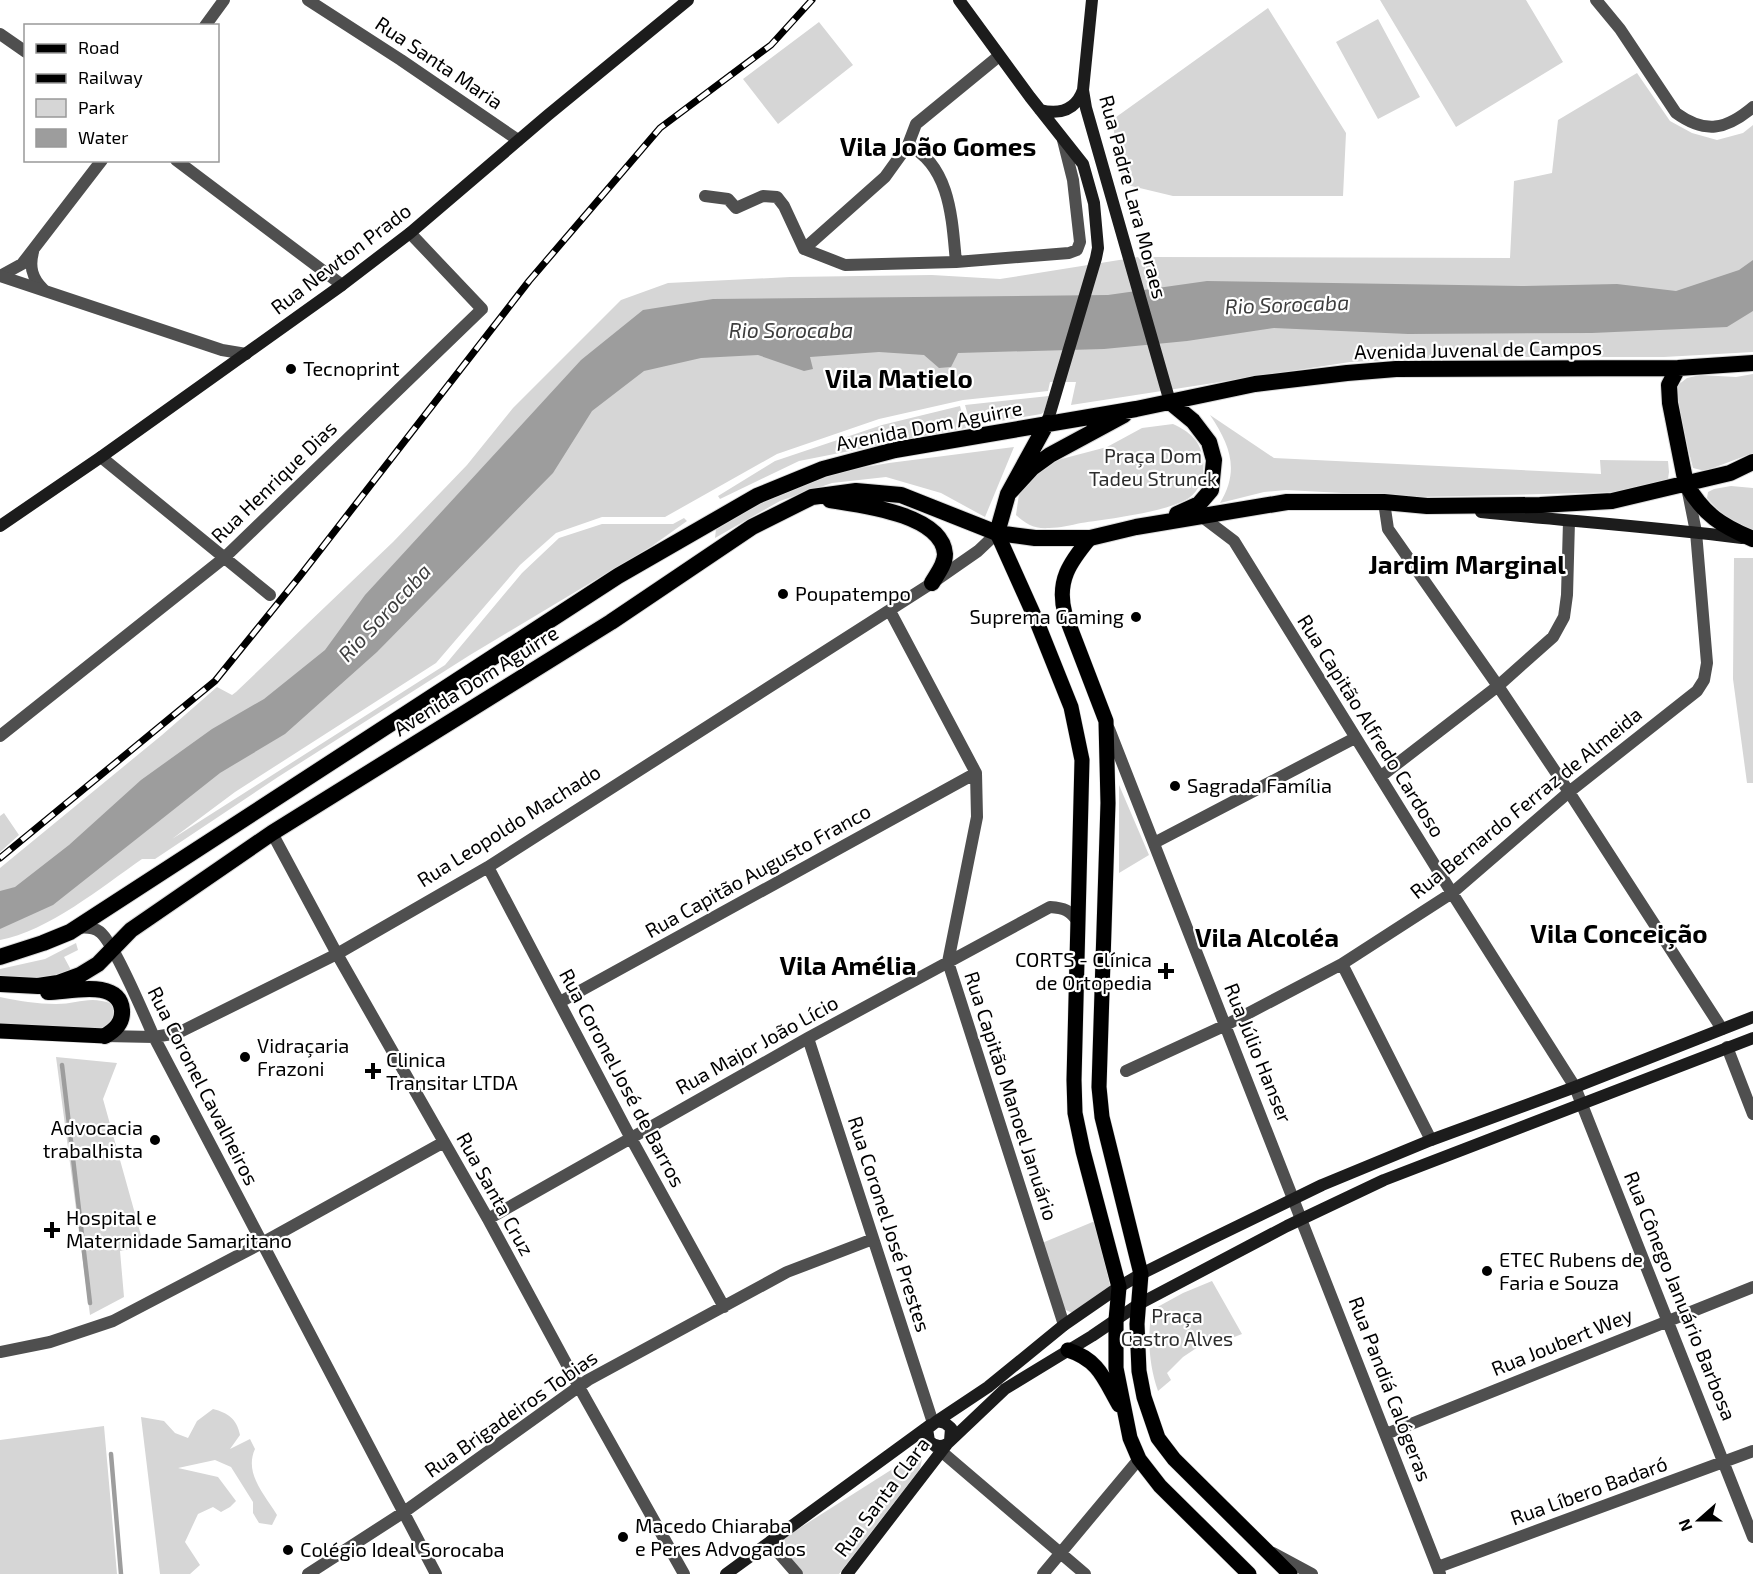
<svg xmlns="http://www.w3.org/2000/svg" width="1753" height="1574" viewBox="0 0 1753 1574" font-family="'Exo 2',sans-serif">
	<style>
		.green { fill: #d6d6d6 }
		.water { fill: #9d9d9d }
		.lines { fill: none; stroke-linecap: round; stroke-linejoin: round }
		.stream { stroke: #9d9d9d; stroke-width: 4.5 }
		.primary-casing { stroke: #dbdbdb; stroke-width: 16 }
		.trunk-casing { stroke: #dbdbdb; stroke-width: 18 }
		.minor { stroke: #4f4f4f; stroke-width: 12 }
		.tertiary { stroke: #4f4f4f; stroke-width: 12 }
		.secondary { stroke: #1c1c1c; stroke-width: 12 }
		.primary { stroke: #000; stroke-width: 15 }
		.trunk { stroke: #000; stroke-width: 16 }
		.rail-casing { stroke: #000; stroke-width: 7 }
		.rail { stroke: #fff; stroke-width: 4.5; stroke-dasharray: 14; stroke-linecap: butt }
		.poi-dot { fill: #000; stroke: #fff; stroke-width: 2 }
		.labels { text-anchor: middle; stroke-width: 4.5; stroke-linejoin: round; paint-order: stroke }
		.street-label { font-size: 20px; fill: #000; stroke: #fff }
		.poi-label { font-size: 20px; fill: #000; stroke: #fff; text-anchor: start }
		.park-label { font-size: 20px; fill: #2d2d2d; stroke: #fff }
		.water-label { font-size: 21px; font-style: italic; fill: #3e3e3e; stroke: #fff }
		.district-label { font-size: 26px; font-weight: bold; fill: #000; stroke: #fff }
	</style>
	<rect width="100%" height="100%" fill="#fff"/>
	<path class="green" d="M1380,0h146l37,62 -107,65z
		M1268,8l78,125 -3,63h-170l-50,-12 -11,-64z
		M1378,19l42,78 -42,22 -42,-77z
		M819,22l34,43 -75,59 -35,-45z
		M1637,73l33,48 22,12 25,7 26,-7 10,-8v227l-89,5h-200l-114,5 -279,43 5,-23h-26l-2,9 -85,9 -84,19 -102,35 -112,63h-63l-46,16 -36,32 -84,98 -201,129 -63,47 273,-174 77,-92 37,-35 43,-14h71l11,-6 3,3 -35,25 -182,109 -192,122 -123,82h-13c-39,27 -95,73 -142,81v-72l162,-133 55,-48 15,8 4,-3 157,-150 74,-77 46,-57 108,-108 47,-17 122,-6 142,-2 68,4 138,-22 7,9 2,6 -3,-15 366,1 4,-77 38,-8 6,-53z
		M1753,374v79l-48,18 -12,-3 -18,-71 3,-12 9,-7 13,-3 36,2z
		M1049,396l-5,16 -3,2 -70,12 -6,-21z
		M960,406l6,22 -167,33 -79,38 -2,-3 57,-35 107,-36z
		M1210,415l64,43 327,16 -1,-14 68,1 1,11 -1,7 -6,4 -36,9 -207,5 -133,-7 -22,2 -44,11c20,-33 10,-58 -10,-88z
		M1173,424c17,8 28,17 30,36 2,13 -2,30 -14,38 -22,14 -81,21 -108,25 -10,2 -21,5 -32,5 -15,1 -23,-4 -33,-13l3,-21 13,-17 18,-15 57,-15 35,-19z
		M1014,447l-29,70 -44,-24 -55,-16 -54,6 -52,18 -65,37 1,-9 22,-17 97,-40 54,-9z
		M1731,486l22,2v43c-19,-5 -34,-19 -46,-33l1,-6 6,-3z
		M1734,558h19v225h-6l-14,-104z
		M1119,785l30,70 -30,18z
		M4,813l15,22 -19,17v-36z
		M76,943l2,7 -14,7 7,13 12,-7 1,3 -32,14 -52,-2v-9l45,-10z
		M0,997c19,4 37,7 56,7 22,0 34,-9 56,0l3,11 -11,15 -104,-6z
		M56,1057l61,6 -14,36 41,147 -24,5 4,46 -34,18z
		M1095,1221l15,64 -2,5 -36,23 -8,-4 -22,-66z
		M1212,1281l30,53 -18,7 -5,-8 -36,24 -16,16 4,7 -13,11c-9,-26 -11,-54 -6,-81l31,-17z
		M213,1409c15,4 24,10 27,26l-10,14 20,-10 5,10c-11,24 9,45 22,66l-5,10 -13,-2 -6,-10v-11l-22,-35 -16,-7 -37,8 40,9 18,24 -6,6 -9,5 -8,-5 -15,7 -13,28 15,23 -10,9h-30l-19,-157 23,4 11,12 13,5 9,-17z
		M104,1426l13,148h-117v-134z
		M913,1456l9,3 -2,10 -81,105h-36l-27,-31z"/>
	<path class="water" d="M1753,260v51l-26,16 -135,6 -184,1 -134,-6 -87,13 -83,8 -146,4 -7,14 -12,1 -15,-13 -45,-3 -69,5 3,12 -9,2 -46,-16 -57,3 -57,13 -52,40 -39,62 -176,179 -92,82 -65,39 -167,132 -53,24v-38l15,-4 54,-42 72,-65 71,-51 52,-30 61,-49 40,-55 216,-235 62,-50 70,-11 395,-4 99,-14 314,5 96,-2 59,7 63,-21z"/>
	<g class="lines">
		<path class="stream" d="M62,1065l28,238
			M111,1454l10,120"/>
		<defs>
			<path id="primary" d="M997,533l40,89 34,85 11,53 -8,320 1,33 8,38 36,136 -3,33v48l14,70 9,21 21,27 89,88
				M1090,538c-20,24 -34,43 -25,76l41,107 2,82 -9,284 3,30 39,157 -4,50 2,47 5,26 14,41 16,21 116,115
				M0,1031l105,5
				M1068,1350c31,10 36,29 51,55"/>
			<path id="trunk" d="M1678,368l-9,17 1,18 16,81c18,31 36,42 67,55
				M1170,402l23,19 16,21 5,18 -3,30 -12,14 -22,10
				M1008,494l24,-26 18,-13 74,-40
				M830,500c31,5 112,14 115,54 0,11 -8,20 -13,29
				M997,533l11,-39 39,-71
				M0,957l43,-14 27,-11 548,-356 139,-80 66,-27 72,-19 241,-41 119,-25 92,-11 49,-4 282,-1 75,-5
				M0,984l38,2 20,-3 22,-8 18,-11 33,-34 141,-97 339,-211 141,-95 60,-30 44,-6 45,4 96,38 38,5h55l46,-11 151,-25h97l43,4 113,-1 72,-4 118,-28 23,-11
				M48,992c21,0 71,-14 74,18 1,13 -7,20 -17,26"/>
		</defs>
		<use href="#primary" class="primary-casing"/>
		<use href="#trunk" class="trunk-casing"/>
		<path class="minor" d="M308,0l93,60 117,80
			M1596,0l24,29 56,84c29,21 50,17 77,-6
			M205,26l19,-26
			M0,34l26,18
			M908,145c43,21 44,76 48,117
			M176,160l166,125
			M705,196l23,3 8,9 27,-12 14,1 7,9 20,43
			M804,249l41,16 111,-3 113,-9 8,-3 3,-8 -7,-62 -10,-40
			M804,249l81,-72 23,-32 8,-21 83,-68
			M33,252c-4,15 -1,26 10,37
			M0,276l22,-12 80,-104
			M101,457l169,138
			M1384,502l4,27 110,157 71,106 153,237
			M1201,516l33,25 218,352 123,194 178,450
			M890,611l86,162 1,44 -29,145 116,363
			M1109,729l331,845
			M0,736l224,-178 258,-249 -72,-76
			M1380,777l118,-91 55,-49 11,-20 3,-22 2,-74
			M272,833l65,121 151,265 91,168 105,187
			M1154,843l201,-105
			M488,867l139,264 97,176
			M78,928c8,-1 15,-1 22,4 14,11 45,85 54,105l282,537
			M1342,964l89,176
			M560,1002l416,-229
			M105,1036l49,1 24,-4 159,-79 151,-87 444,-284 46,-32 19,-18
			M808,1038l125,385
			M1727,1047l26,67
			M1126,1071l100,-46 116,-61 110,-71 117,-101 128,-101 7,-11 3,-17 -11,-131 -8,-40
			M488,1219l320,-181 242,-131c14,1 20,3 28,15
			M0,1352l50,-10 63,-21 149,-78 182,-101
			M1386,1434l367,-147
			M935,1446l150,128
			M771,1541v3l26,30
			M1273,1553l39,21
			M1438,1567l315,-116
			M308,1574l96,-62 184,-132 199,-108 86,-33
			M1043,1574l96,-115"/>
		<path class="tertiary" d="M0,276l222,74 24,4"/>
		<path class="secondary" d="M959,0l71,97 53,67 11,39 4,45 -2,10 -49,165
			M1092,0l-9,90 3,18 84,294
			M1040,110c20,5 36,0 43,-20
			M1481,512c87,9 174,15 261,26
			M0,526l101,-69 241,-172 68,-52 138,-118 140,-115
			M937,1421l51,-34 76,-62 55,-38 22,-13 68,-34 113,-55 109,-45 144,-53 178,-70
			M950,1441l1,-13 -6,-5 -8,-2 -10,8 2,12c5,5 11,7 18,3l58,-55 87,-53 47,-32 148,-78 97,-46 369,-142
			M726,1574l204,-149
			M847,1574l100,-130"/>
		<use href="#primary" class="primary"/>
		<use href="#trunk" class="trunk"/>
		<defs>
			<path id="rail" d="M0,858l215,-177 85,-105 229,-295 131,-153 111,-83 41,-45"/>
		</defs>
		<use href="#rail" class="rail-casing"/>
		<use href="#rail" class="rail"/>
	</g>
	<g class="poi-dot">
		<circle cx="291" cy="369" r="6"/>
		<circle cx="783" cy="594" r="6"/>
		<circle cx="1136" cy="617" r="6"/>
		<circle cx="1175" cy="786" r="6"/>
		<path d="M1163 962h6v6h6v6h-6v6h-6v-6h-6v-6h6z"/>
		<circle cx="245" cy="1057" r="6"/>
		<path d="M370 1062h6v6h6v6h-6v6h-6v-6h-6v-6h6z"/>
		<circle cx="155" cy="1140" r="6"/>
		<path d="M49 1221h6v6h6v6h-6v6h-6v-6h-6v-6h6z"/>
		<circle cx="1487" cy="1271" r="6"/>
		<circle cx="623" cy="1537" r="6"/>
		<circle cx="288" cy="1550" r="6"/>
	</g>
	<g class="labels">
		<g class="street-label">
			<text transform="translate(439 63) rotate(34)" y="7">Rua Santa Maria</text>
			<text transform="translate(1133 197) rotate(75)" y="7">Rua Padre Lara Moraes</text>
			<text transform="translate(341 259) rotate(-37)" y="7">Rua Newton Prado</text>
			<text transform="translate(1478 350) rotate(-1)" y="7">Avenida Juvenal de Campos</text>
			<text transform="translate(929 426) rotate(-11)" y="7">Avenida Dom Aguirre</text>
			<text transform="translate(274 482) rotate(-44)" y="7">Rua Henrique Dias</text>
			<text transform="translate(476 681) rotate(-32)" y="7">Avenida Dom Aguirre</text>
			<text transform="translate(1371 726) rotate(58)" y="7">Rua Capitão Alfredo Cardoso</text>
			<text transform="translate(1526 803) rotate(-39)" y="7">Rua Bernardo Ferraz de Almeida</text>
			<text transform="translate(509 826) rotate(-32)" y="7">Rua Leopoldo Machado</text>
			<text transform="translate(758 871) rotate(-29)" y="7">Rua Capitão Augusto Franco</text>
			<text transform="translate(757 1045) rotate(-29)" y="7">Rua Major João Lício</text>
			<text transform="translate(1258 1053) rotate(68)" y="7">Rua Júlio Hanser</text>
			<text transform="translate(622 1078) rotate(62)" y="7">Rua Coronel José de Barros</text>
			<text transform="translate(203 1086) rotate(63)" y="7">Rua Coronel Cavalheiros</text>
			<text transform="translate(1011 1096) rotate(72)" y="7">Rua Capitão Manoel Januário</text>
			<text transform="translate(495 1194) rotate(61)" y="7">Rua Santa Cruz</text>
			<text transform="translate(889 1224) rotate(72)" y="7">Rua Coronel José Prestes</text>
			<text transform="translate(1680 1296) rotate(68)" y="7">Rua Cônego Januário Barbosa</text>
			<text transform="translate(1562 1342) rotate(-22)" y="7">Rua Joubert Wey</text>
			<text transform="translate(1390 1389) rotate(69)" y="7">Rua Pandiá Calógeras</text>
			<text transform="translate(511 1414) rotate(-35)" y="7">Rua Brigadeiros Tobias</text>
			<text transform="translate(1589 1491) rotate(-20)" y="7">Rua Líbero Badaró</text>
			<text transform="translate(882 1497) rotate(-53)" y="7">Rua Santa Clara</text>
		</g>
		<g class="poi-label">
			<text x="303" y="376">Tecnoprint</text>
			<text x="795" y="601">Poupatempo</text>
			<text x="1124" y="624" text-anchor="end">Suprema Gaming</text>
			<text x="1187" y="793">Sagrada Família</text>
			<text x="1152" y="967" text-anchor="end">CORTS - Clínica<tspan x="1152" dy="23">de Ortopedia</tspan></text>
			<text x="257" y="1053">Vidraçaria<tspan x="257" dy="23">Frazoni</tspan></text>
			<text x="386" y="1067">Clinica<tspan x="386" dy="23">Transitar LTDA</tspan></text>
			<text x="143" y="1135" text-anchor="end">Advocacia<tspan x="143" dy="23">trabalhista</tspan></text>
			<text x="66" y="1225">Hospital e<tspan x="66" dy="23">Maternidade Samaritano</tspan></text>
			<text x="1499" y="1267">ETEC Rubens de<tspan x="1499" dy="23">Faria e Souza</tspan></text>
			<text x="635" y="1533">Macedo Chiaraba<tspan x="635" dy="23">e Peres Advogados</tspan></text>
			<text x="300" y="1557">Colégio Ideal Sorocaba</text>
		</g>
		<g class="park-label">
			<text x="1153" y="463">Praça Dom<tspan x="1153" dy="23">Tadeu Strunck</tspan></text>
			<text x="1177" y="1323">Praça<tspan x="1177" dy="23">Castro Alves</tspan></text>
		</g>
		<g class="water-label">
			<text transform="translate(1287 305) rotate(-2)" y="7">Rio Sorocaba</text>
			<text x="791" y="338">Rio Sorocaba</text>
			<text transform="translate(385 613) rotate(-47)" y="7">Rio Sorocaba</text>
		</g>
		<g class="district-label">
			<text x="938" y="156">Vila João Gomes</text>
			<text x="899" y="388">Vila Matielo</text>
			<text x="1467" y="574">Jardim Marginal</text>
			<text x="1619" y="943">Vila Conceição</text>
			<text x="1267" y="947">Vila Alcoléa</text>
			<text x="848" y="975">Vila Amélia</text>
		</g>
	</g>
	<rect x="24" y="24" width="195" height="138" fill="#ffffff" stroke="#999999" stroke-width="1.5"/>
	<rect x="36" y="44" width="30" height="9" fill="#000000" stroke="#999999" stroke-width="1.5"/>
	<text x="78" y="54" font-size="18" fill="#000000">Road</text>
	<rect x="36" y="74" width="30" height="9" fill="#000000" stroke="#999999" stroke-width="1.5"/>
	<text x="78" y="84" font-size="18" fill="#000000">Railway</text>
	<rect x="36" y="99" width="30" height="18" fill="#d6d6d6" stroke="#999999" stroke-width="1.5"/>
	<text x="78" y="114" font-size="18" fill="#000000">Park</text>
	<rect x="36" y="129" width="30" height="18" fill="#9d9d9d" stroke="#999999" stroke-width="1.5"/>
	<text x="78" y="144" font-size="18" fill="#000000">Water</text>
	<g transform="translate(1699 1520) rotate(249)" stroke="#ffffff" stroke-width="4.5" paint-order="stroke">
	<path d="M0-4.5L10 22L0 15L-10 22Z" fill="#000000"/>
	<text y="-9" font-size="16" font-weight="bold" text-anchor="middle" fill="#000000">N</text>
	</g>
</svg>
